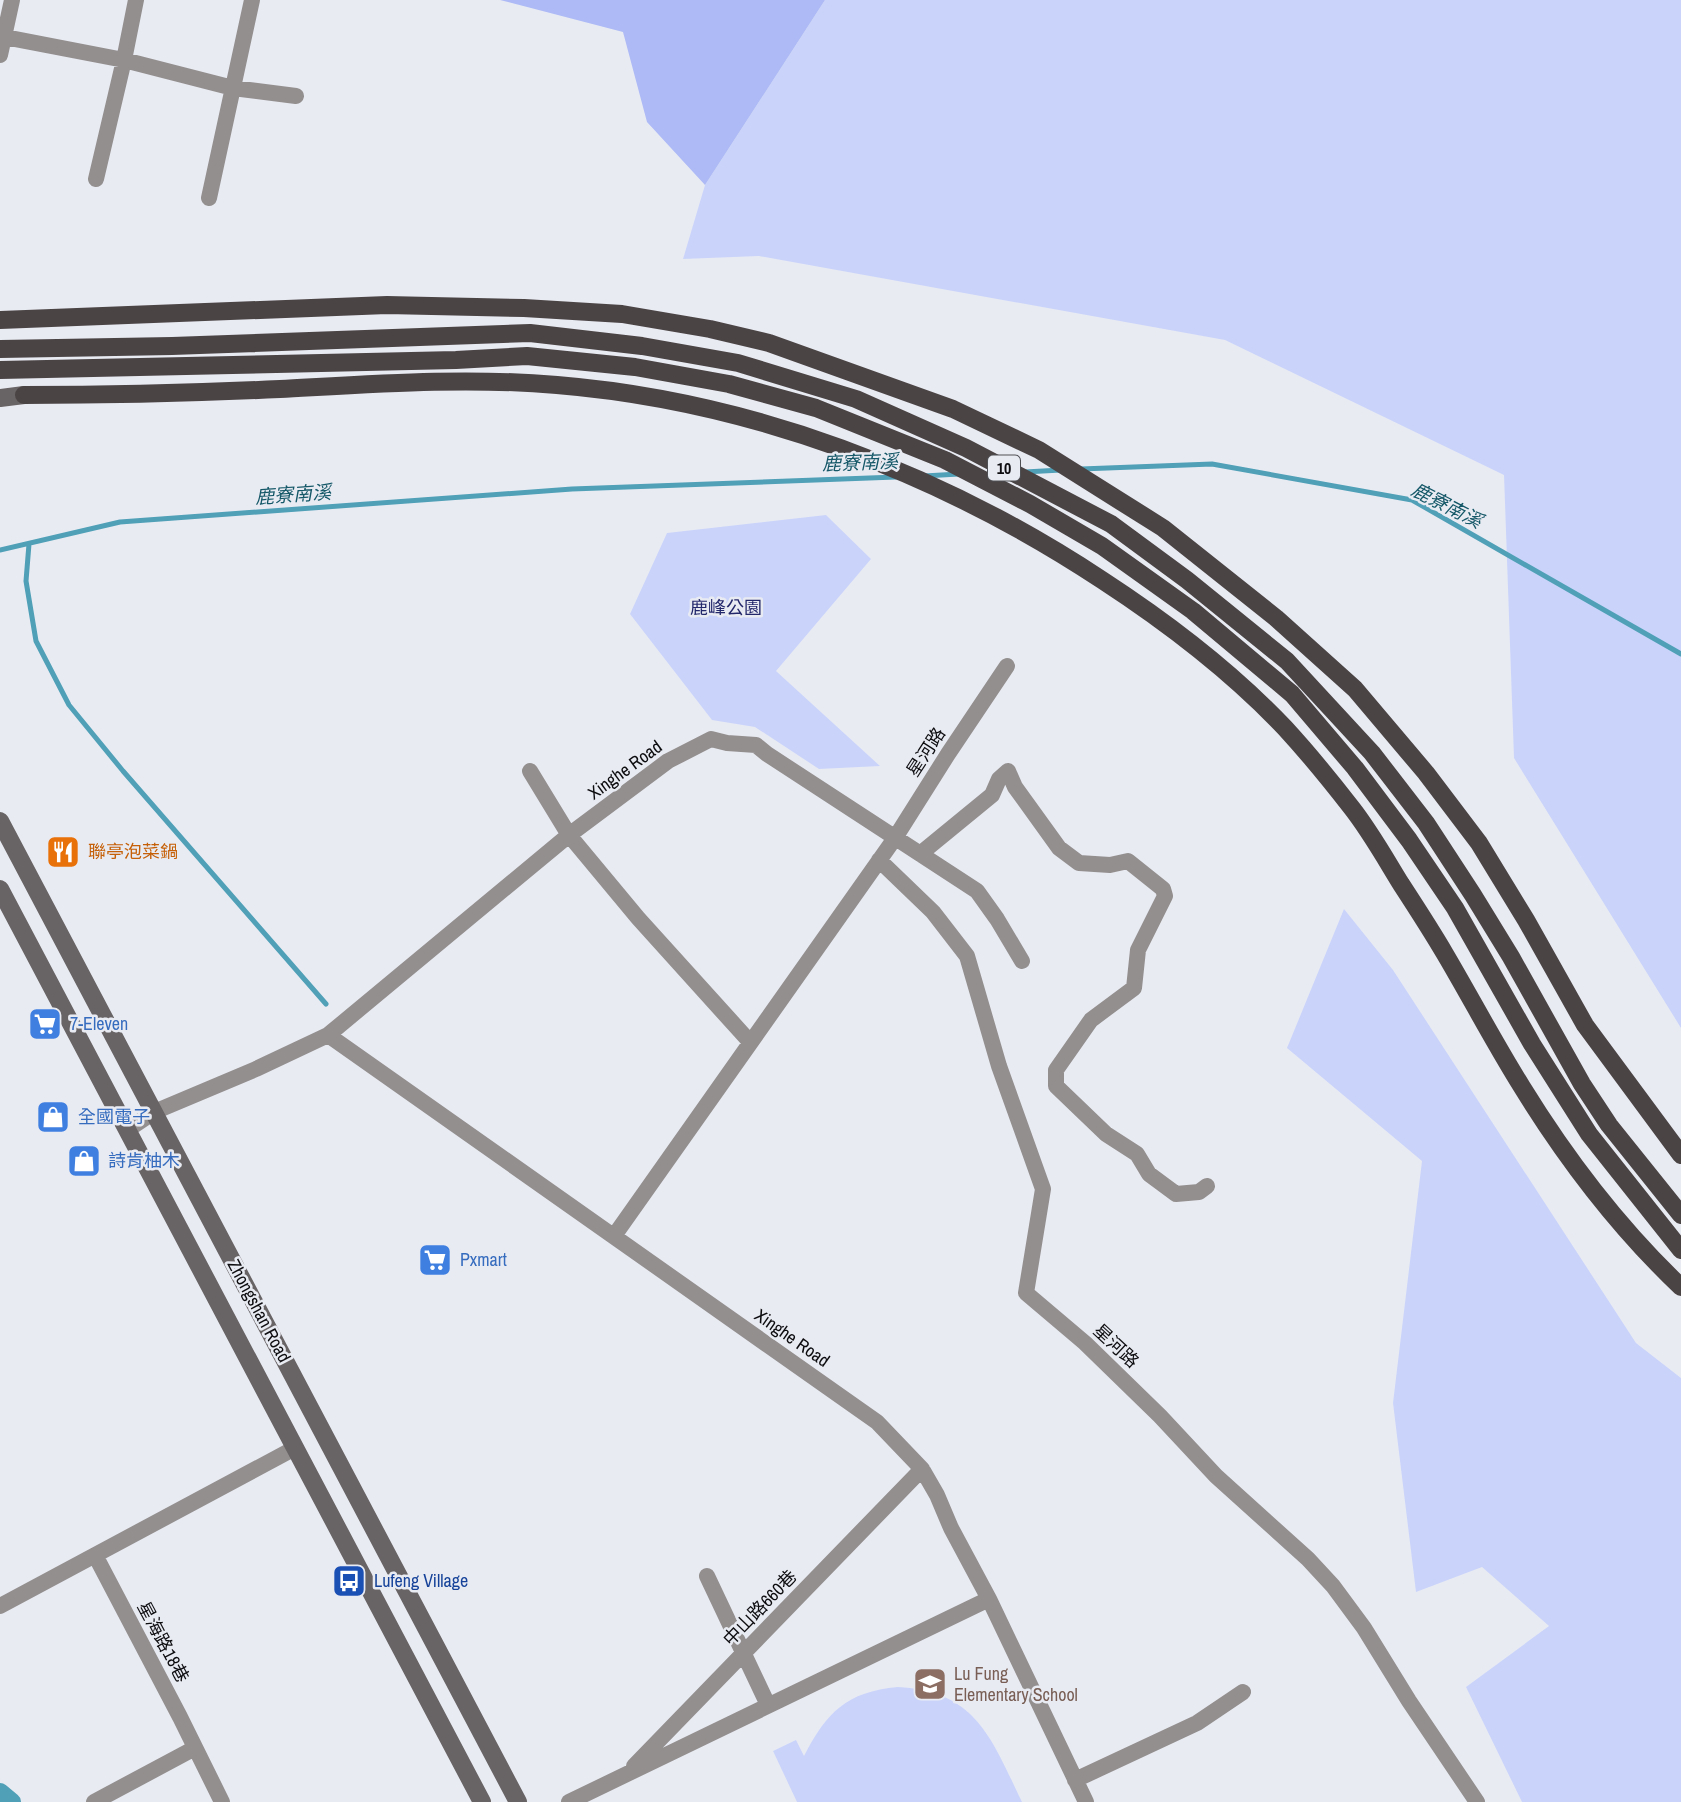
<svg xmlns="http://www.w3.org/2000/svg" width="1681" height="1802" viewBox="0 0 1681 1802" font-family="'Archivo Narrow','Noto Sans TC',sans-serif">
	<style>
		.green { fill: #cad4fa }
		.forest { fill: #adbaf5 }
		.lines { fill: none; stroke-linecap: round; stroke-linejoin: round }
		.stream { stroke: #50a0b7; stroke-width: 5 }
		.canal { stroke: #50a0b7; stroke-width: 18 }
		.street { stroke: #938f8f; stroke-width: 16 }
		.secondary { stroke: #686364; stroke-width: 18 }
		.primary { stroke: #4b4445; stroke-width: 18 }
		.labels { text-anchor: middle; stroke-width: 5; stroke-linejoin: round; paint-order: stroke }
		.shield { fill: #e9ebf3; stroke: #4f5054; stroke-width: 2 }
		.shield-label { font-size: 16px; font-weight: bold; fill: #0d0d10 }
		.park-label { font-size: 18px; fill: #23286b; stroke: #e9ebf3 }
		.street-label { font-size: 18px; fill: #0d0d10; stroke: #e9ebf3 }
		.food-label { font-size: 18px; fill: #c56008; stroke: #e9ebf3; text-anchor: start }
		.shop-label { font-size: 18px; fill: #366cbe; stroke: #e9ebf3; text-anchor: start }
		.transit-label { font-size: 18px; fill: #164399; stroke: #e9ebf3; text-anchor: start }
		.education-label { font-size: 18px; fill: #785e54; stroke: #e9ebf3; text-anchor: start }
		.water-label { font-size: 19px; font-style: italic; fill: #155868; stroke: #e9ebf3 }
	</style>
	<rect width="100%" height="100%" fill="#e9ebf3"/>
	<path class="green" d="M825,0h856v1028l-167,-270 -10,-283 -279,-135 -466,-84 -76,3 22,-74z
		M826,515l45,44 -95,112 104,95 -61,3 -64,-42 -43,-7 -82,-106 37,-81z
		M1344,909l49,61 243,373 45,35v424h-159l-56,-115 83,-61 -67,-59 -66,25 -23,-189 29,-242 -135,-113z
		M898,1687c79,4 94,53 124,115h-225l-24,-51 23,-11 8,16c23,-44 42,-64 94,-69z"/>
	<path class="forest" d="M500,0h325l-120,185 -58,-63 -24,-90z"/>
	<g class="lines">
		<path class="stream" d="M1081,469l131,-5 200,36 269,154
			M1025,472l36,-2
			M924,476l35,-2
			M29,544l-3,37 10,60 33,64 54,66 203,233
			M0,550l120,-28 452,-33 324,-12"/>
		<path class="canal" d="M0,1792l12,10"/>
		<path class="street" d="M0,36l124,24 109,28 63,8
			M0,55l12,-55
			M96,179l28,-119 12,-60
			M209,198l43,-198
			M530,771l39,64 69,83 112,124
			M920,854l72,-59 7,-16 9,-8 7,16 44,61 20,15 31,2 18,-4 35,28 2,7 -27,54 -4,38 -43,32 -35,50v16l50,48 31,20 12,20 27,20 23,-2 8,-6
			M879,860l54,52 34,44 32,110 44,123 -17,104 59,50 75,73 56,60 92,83 25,27 31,42 45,73 68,101
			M328,1035l549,387 45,47 15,26 14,33 38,71 97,203
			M127,1130l27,-18 102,-43 72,-34 241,-200 99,-74 43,-22 16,4 29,2 11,9 210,137 20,28 25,42
			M614,1236l281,-398 53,-84 59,-88
			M95,1555l85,162 42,85
			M707,1576l61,129
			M0,1606l295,-158
			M634,1766l288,-297
			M1075,1780l122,-57 46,-31
			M94,1802l101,-54
			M569,1802l420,-203"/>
		<path class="secondary" d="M0,398l24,-3
			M0,821l518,981
			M0,889l482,913"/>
		<path class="primary" d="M0,320l387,-15 137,3 98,6 88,15 59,14 184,66 86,41 124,78 113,90 79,71 71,84 53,70 47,77 59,105 96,130
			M0,349l172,-3 358,-13 112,13 96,17 118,36 110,49 145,76 76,56 100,81 85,92 54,70 47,72 38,62 71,127 27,41 72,90
			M0,370l456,-10 71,-4 108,11 94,17 87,24 129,52 85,44 72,42 91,65 99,83 63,74 54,72 46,68 77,136 57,90 92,116
			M24,395c85,0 171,-2 256,-6 92,-5 185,-12 277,-4 194,16 383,88 545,195 66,43 129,91 183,148 23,25 45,52 66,79 19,24 34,51 50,77 15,23 30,46 44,70 26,44 50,90 77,133 45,73 97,141 159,200"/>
	</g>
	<defs>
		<symbol id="restaurant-square" viewBox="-11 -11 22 22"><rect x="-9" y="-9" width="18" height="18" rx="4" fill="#e8710a" stroke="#e9ebf3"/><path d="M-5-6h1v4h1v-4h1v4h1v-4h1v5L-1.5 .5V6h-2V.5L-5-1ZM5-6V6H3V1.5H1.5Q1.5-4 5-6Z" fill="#fff"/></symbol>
		<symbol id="supermarket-square" viewBox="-11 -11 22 22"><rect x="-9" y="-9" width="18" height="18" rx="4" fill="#3f7fe0" stroke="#e9ebf3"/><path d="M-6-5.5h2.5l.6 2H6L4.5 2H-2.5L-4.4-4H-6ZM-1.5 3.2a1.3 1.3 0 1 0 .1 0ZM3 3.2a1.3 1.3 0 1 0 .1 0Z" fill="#fff"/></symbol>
		<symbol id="shop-square" viewBox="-11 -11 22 22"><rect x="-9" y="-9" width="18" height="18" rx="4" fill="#3f7fe0" stroke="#e9ebf3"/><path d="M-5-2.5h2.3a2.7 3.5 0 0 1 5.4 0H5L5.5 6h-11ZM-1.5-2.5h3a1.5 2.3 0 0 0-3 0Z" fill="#fff"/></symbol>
		<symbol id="bus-square" viewBox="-11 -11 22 22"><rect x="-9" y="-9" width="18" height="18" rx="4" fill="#1a4fb4" stroke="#e9ebf3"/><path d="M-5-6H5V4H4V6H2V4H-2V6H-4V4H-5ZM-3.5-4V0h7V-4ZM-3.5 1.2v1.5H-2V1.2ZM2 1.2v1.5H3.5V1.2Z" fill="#fff"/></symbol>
		<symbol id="school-square" viewBox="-11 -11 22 22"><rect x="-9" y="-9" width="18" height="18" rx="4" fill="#8d6e63" stroke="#e9ebf3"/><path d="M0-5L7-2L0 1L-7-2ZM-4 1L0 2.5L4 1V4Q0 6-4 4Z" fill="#fff"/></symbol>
	</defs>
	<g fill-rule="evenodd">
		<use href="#restaurant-square" x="44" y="833" width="38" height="38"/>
		<use href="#supermarket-square" x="26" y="1005" width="38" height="38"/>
		<use href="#shop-square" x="34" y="1098" width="38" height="38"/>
		<use href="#shop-square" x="65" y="1142" width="38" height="38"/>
		<use href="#supermarket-square" x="416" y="1241" width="38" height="38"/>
		<use href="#bus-square" x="330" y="1562" width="38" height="38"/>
		<use href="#school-square" x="911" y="1665" width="38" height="38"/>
	</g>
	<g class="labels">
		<rect class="shield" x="988" y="455.5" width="32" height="25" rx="5"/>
		<g class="shield-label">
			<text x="1004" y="474">10</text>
		</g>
		<g class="park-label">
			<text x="726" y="614">鹿峰公園</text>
		</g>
		<g class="street-label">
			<text transform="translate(926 752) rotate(-57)" y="6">星河路</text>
			<text transform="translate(625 770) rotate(-36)" y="6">Xinghe Road</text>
			<text transform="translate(259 1311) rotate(62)" y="6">Zhongshan Road</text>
			<text transform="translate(792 1338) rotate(35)" y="6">Xinghe Road</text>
			<text transform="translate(1116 1346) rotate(43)" y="6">星河路</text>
			<text transform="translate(760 1608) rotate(-46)" y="6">中山路660巷</text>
			<text transform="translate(163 1642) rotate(62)" y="6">星海路18巷</text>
		</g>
		<g class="food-label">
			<text x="88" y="858">聯亭泡菜鍋</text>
		</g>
		<g class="shop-label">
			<text x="70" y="1030">7-Eleven</text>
			<text x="78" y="1123">全國電子</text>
			<text x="108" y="1167">詩肯柚木</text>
			<text x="460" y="1266">Pxmart</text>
		</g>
		<g class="transit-label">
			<text x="374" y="1587">Lufeng Village</text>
		</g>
		<g class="education-label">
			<text x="954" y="1680">Lu Fung<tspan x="954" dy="21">Elementary School</tspan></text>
		</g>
		<g class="water-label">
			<text transform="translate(860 462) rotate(-2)" y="7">鹿寮南溪</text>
			<text transform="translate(293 494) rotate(-4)" y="7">鹿寮南溪</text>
			<text transform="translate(1447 505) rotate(27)" y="7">鹿寮南溪</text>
		</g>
	</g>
</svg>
